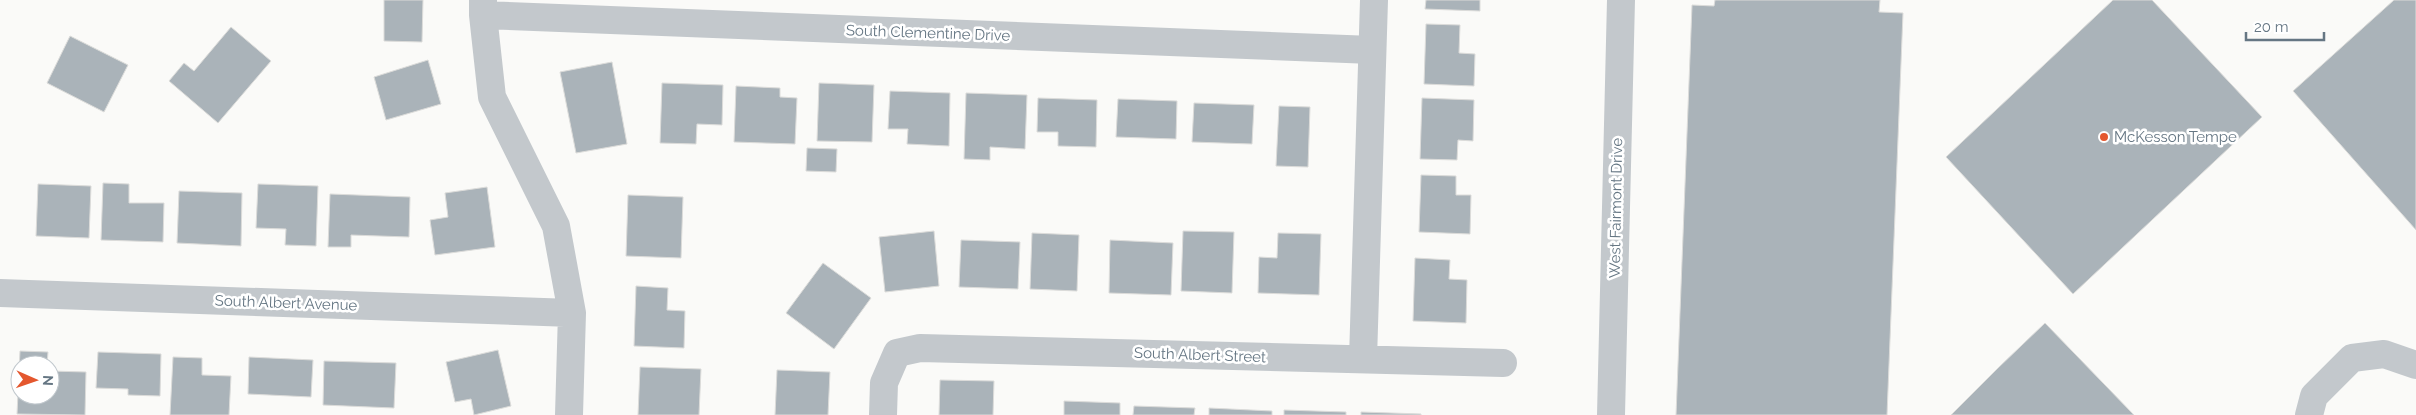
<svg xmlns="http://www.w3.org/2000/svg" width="2416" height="415" viewBox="0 0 2416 415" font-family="Raleway,sans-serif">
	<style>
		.building { fill: #aab3b9; stroke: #dcdcda }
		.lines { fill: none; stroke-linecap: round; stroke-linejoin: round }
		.minor { stroke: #c3c8cc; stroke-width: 28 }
		.poi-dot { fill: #e4572e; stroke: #fff; stroke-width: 2 }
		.labels { text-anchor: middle; stroke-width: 5; stroke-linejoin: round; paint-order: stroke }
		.street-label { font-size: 15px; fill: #657683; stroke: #fff }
		.poi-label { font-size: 15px; fill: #657683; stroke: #fff; text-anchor: start }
	</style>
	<rect width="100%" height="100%" fill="#fafaf8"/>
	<path class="building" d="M384,0h39l-1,42 -38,-1z
		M1426,0h54v11l-55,-2z
		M1715,0h165l-1,12 24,1 -16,402h-211l16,-410 22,1z
		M2113,0h39l110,117 -189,177 -127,-137z
		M2394,0h22v230l-123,-139z
		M1426,24l34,1 -1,28 16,1 -1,32 -50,-2z
		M231,27l40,34 -53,62 -49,-42 15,-18 10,8z
		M70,36l58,29 -24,47 -57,-29z
		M428,60l13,44 -55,16 -12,-43z
		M612,62l15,82 -51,9 -16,-81z
		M662,83l61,2 -1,40 -25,-1 -1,20 -36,-1z
		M819,83l55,2 -2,57 -55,-1z
		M736,86l44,2v9l17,1 -2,46 -61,-2z
		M890,91l60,2 -1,53 -42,-2 1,-15h-20z
		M966,93l61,2 -2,54 -35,-2v13l-26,-1z
		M1038,98l59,2 -1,47 -38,-1v-14h-21z
		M1422,98l52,2 -1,41 -15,-1 -1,20 -37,-1z
		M1118,99l59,2 -1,38 -60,-2z
		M1194,103l60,2 -2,39 -60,-2z
		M1279,106l31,1 -2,60 -32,-1z
		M807,148l30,1 -1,23 -30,-1z
		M1421,175l35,1v19h15l-1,39 -51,-2z
		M103,183l26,1v19h35l-1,39 -62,-2z
		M38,184l53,2 -2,52 -53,-2z
		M258,184l60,2 -2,60 -31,-1 1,-16 -30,-1z
		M487,187l8,60 -60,8 -5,-35 18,-3 -3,-24z
		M179,191l63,2 -1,53 -64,-3z
		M330,194l80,3 -1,40 -58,-2v12h-23z
		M628,195l55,2 -2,61 -55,-2z
		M934,231l5,55 -54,6 -6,-55z
		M1183,231l51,1 -2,61 -51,-2z
		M1032,233l47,2 -2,56 -47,-2z
		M1278,233l43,1 -2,61 -61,-2 1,-36 18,1z
		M961,240l59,2 -2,47 -59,-2z
		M1110,240l63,3 -2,52 -62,-2z
		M1415,258l35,2 -1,19 18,1 -1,43 -53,-2z
		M823,263l48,35 -37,51 -48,-36z
		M636,286l32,2 -1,22 18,1 -1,37 -50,-2z
		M2045,323l89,92h-183l47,-47z
		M498,350l13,56 -37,9 -3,-16 -16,3 -9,-40z
		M20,351l28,1 -1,13h-27v30h30v-24l36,1 -1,43 -68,-1z
		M98,352l63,2 -1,42 -32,-1v-6l-32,-1z
		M173,357l29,1v17l29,1 -2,39h-59z
		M249,357l64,3 -2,37 -63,-3z
		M324,361l72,2 -2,45 -71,-3z
		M640,367l61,2 -2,46h-61z
		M777,370l53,2 -2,43h-53z
		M940,380l54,1 -1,34h-54z
		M1064,401l56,2v12h-56z
		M1134,406l61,2 -1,7h-61z
		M1209,408l63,3v4h-63z
		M1284,410l62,2v3h-62z
		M1361,412l60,2v1h-60z"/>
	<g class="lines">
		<path class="minor" d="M483,0v15l9,82 64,129 16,87 -3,102
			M483,15l889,35
			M0,293l572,20
			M1363,359l11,-359
			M883,415l1,-32 13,-30 23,-5 583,15
			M1611,415l10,-415
			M2309,415l5,-19 38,-38 32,-4 32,11"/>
	</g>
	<circle class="poi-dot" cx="2104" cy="137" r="5"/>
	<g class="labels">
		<g class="street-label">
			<text transform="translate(928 33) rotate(2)" y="5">South Clementine Drive</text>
			<text transform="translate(1616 208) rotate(-89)" y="5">West Fairmont Drive</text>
			<text transform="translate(286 303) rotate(2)" y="5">South Albert Avenue</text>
			<text transform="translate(1200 355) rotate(2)" y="5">South Albert Street</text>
		</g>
		<g class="poi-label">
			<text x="2114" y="142">McKesson Tempe</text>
		</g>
	</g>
	<g transform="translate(35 380) rotate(92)"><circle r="24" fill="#ffffff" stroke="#c1c8cd"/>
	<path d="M0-4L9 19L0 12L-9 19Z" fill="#e4572e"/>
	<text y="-8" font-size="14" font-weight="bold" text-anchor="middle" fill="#657683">N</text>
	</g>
	<path d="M2246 32v8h78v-8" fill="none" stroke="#657683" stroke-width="2.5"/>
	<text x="2254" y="32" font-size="15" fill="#657683" stroke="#ffffff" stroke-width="4" paint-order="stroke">20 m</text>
</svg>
